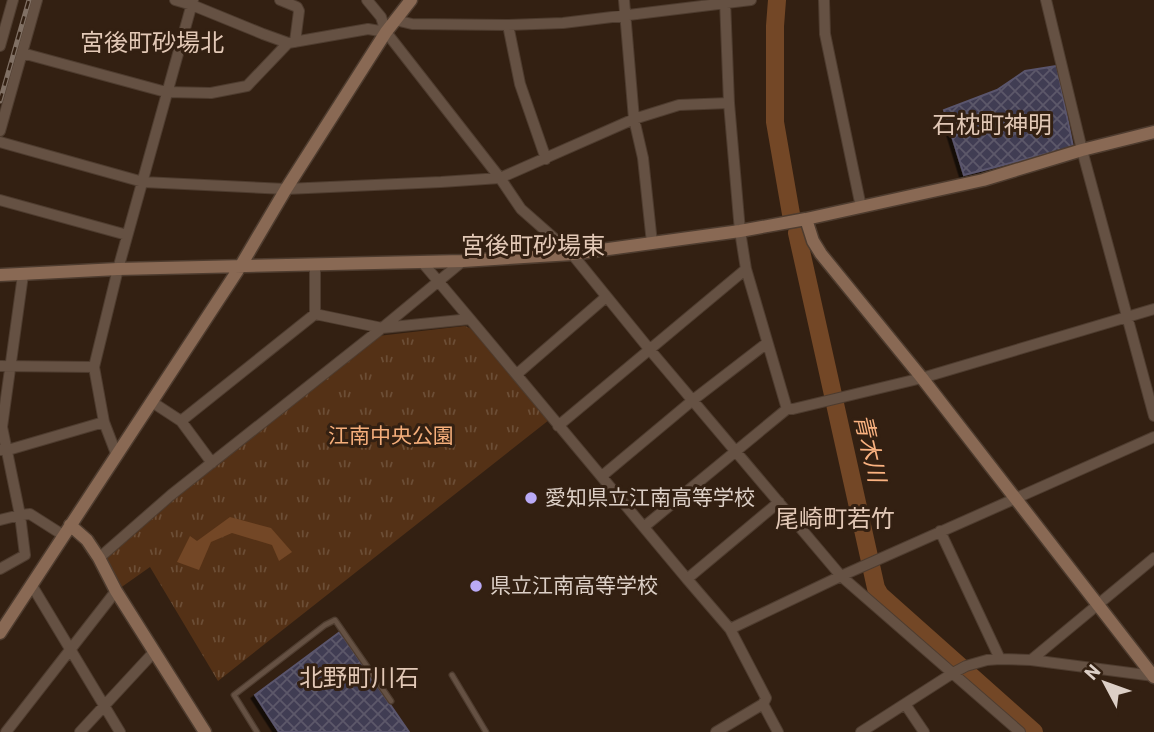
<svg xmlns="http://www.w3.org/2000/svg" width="1154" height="732" viewBox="0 0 1154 732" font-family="Barlow,'Noto Sans JP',sans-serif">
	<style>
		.park { fill: url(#park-tufts) }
		.water { fill: #734726 }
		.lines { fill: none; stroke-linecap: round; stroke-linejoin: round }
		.river { stroke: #734726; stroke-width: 18 }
		.building { fill: url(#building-cross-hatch); stroke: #5a556d; stroke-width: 2; filter: url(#shadow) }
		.lane-casing { stroke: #4e3c2f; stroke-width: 7 }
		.street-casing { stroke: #4e3c2f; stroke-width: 12 }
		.secondary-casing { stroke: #4e3c2f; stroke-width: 15 }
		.lane { stroke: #655143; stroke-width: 4.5 }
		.street { stroke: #655143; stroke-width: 10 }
		.secondary { stroke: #896954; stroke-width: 12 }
		.rail-casing { stroke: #807064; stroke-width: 5 }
		.rail { stroke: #332012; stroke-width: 2.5; stroke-dasharray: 8; stroke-linecap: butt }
		.poi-dot { fill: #baaaf6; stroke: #332012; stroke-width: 2.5 }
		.labels { text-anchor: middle; stroke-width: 6; stroke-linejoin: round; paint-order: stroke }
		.park-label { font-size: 21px; fill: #f5ae7b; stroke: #332012 }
		.poi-label { font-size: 21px; fill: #dccfc6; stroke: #332012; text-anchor: start }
		.water-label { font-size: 23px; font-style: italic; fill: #fab280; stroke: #332012 }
		.quarter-label { font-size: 24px; fill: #e2c8b6; stroke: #332012 }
	</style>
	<defs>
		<pattern id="park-tufts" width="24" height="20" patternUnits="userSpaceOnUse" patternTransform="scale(1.75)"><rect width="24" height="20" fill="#543116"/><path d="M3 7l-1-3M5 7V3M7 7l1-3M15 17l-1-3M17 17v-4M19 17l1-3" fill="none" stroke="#6c4e36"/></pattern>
		<pattern id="building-cross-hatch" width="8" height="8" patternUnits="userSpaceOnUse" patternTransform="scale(1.75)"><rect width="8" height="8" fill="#413d53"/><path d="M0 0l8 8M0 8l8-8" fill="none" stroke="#5c586a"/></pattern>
		<filter id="shadow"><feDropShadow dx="-3.5" dy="3.5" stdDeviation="0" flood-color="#0009"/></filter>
	</defs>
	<rect width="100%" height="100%" fill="#332012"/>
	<path class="park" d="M465,326l9,4 75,90 -331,261 -68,-114 -34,24 -17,-33 279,-222z"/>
	<path class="water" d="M230,517l41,11 21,24 -13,9 -7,-16 -40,-12 -21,9 -12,28 -22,-8 13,-26 7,5z"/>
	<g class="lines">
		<path class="river" d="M777,0l-2,26v96l16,92
			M797,233l79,355 4,7 154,137"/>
	</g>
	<path class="building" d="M1057,66l16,81 -109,28 -20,-65 53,-20 28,-19z
		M340,632l69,100h-130l-24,-37z"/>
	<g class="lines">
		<defs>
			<path id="lane" d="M452,675l34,57
				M257,732l-23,-37 91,-70 10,-5 56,81"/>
			<path id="street" d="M175,0l17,5 71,29 25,9 80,-14 18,3
				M280,0l17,7 2,4 -4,31
				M367,0l14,17 5,15 114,146 21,31 51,45 78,96 191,226 179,156
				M624,0l10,119 9,39 9,85
				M725,0l4,103 11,128 6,38 41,140
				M824,0l1,34 36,173
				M1046,0l36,150 72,266
				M395,20l17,4 96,1 55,-2 188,-23
				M508,25l12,59 26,75
				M0,46l13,-46
				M22,53l144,39 45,1 36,-7 41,-43
				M0,131l37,-131
				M0,142l143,40 143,7 155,-7 59,-4 134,-59 45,-14 50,-2
				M0,200l127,35
				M422,262l48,57
				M315,266v48l67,14 81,-67
				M0,366l94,1
				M517,374l89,-77
				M152,402l29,19 31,42
				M181,421l134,-107
				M558,426l188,-157
				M0,450h8l96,-28
				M117,456l-13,-34 -10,-55 24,-98 75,-269
				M602,476l91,-76 74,-57
				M0,520l20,-5 -18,-88 21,-152
				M645,526l142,-117h6l129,-31 232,-69
				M940,531l60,128
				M99,558l72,-63 211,-167 88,-9 217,260 92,-77
				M0,569l25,-14 -5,-40 10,-1 33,21
				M687,579l43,50 36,69 -3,6 15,28
				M31,584l89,148
				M730,629l111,-53 313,-139
				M1031,660l123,-102
				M905,704l19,28
				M6,732l110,-141
				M80,732l74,-80
				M716,732l47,-28
				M861,732l92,-59 13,-7 21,-6 13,-1 31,1 123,16"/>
			<path id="secondary" d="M806,219l7,22 8,13 101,124 232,299
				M0,275l118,-6 345,-8 109,-7 168,-23 66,-12 177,-39 99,-30 72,-18
				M70,525l17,15 12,18 17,33 89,141
				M0,633l240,-366 46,-78 100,-157 25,-32"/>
		</defs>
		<use href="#lane" class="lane-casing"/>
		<use href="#street" class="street-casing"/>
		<use href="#secondary" class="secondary-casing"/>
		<use href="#lane" class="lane"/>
		<use href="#street" class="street"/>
		<use href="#secondary" class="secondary"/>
		<defs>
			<path id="rail" d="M0,101l29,-101"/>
		</defs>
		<use href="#rail" class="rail-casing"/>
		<use href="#rail" class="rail"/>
	</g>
	<g class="poi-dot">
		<circle cx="531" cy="498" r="7"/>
		<circle cx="476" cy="586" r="7"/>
	</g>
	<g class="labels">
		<g class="park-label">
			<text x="391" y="443">江南中央公園</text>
		</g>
		<g class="poi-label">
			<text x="545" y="505">愛知県立江南高等学校</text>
			<text x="490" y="593">県立江南高等学校</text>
		</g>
		<g class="water-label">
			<text transform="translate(870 448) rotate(77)" y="8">青木川</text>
		</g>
		<g class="quarter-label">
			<text x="152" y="51">宮後町砂場北</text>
			<text x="992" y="133">石枕町神明</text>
			<text x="533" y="254">宮後町砂場東</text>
			<text x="835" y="527">尾崎町若竹</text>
			<text x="359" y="686">北野町川石</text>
		</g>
	</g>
	<g transform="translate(1105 683) rotate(311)" stroke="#332012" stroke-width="5" paint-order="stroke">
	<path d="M0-5L12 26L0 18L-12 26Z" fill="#dccfc6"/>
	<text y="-10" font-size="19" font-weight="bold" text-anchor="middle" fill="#dccfc6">N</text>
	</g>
</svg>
